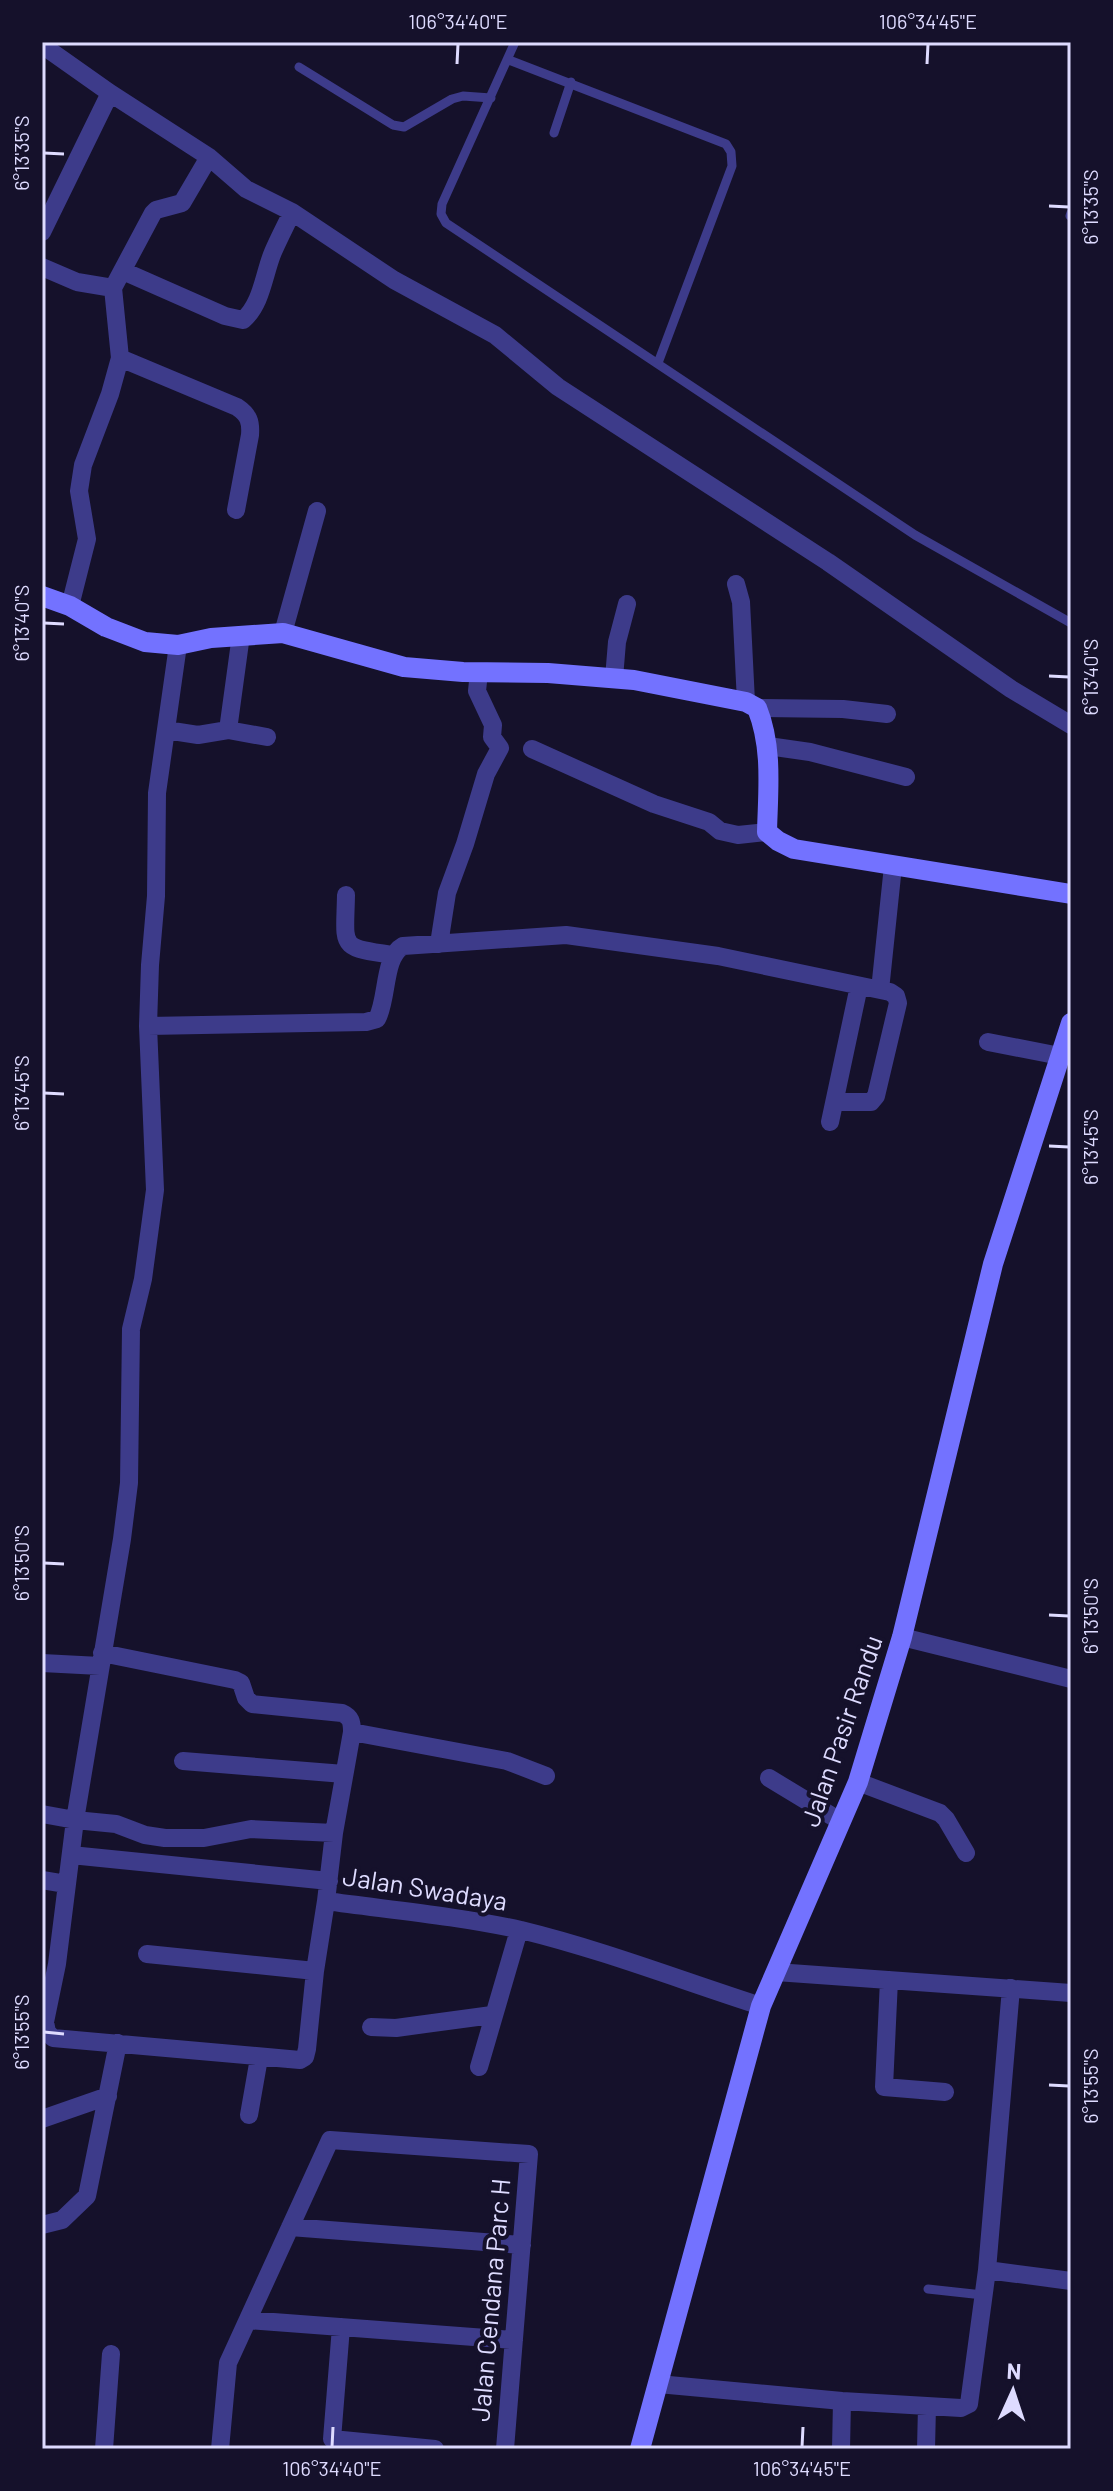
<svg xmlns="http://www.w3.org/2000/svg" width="1113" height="2491" viewBox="0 0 1113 2491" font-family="Barlow,sans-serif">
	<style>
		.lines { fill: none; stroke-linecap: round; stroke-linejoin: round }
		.lane { stroke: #3d3b8a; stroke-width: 9 }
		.street { stroke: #3d3b8a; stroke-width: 18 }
		.secondary { stroke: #7372ff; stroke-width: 20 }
		.ticks { fill: none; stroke: #dedbff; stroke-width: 3 }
		.labels { text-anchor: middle; stroke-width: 8; stroke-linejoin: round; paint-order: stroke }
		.street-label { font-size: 26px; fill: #dedbff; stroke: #15112b }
		.neatline { fill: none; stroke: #dedbff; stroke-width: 3 }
		.ticks-label { font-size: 20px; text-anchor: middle; fill: #dedbff }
	</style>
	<rect width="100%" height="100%" fill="#15112b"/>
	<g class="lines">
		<path class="lane" d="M515,42l-73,162 -1,10 5,9 469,312 156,88
			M509,60l217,84 5,8 1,14 -74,197
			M299,67l94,58 11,2 48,-28 11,-3 28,2
			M554,133l17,-51
			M1070,216l1,-3
			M928,2289l55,6"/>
		<path class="street" d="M42,45l68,48 99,64 37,32 46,23 102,68 101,55 63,52 270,175 183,127 60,36
			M42,232l68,-139
			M42,267l35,15 36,6 40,-75 3,-3 26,-7 27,-46
			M123,271l102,45 18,4c19,-16 21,-47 30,-68 6,-14 13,-27 19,-40
			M120,358l117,49c12,8 14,15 13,28l-14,75
			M736,584l5,18 5,100
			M70,606l17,-67 -8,-48 4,-26 27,-71 10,-36 -7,-70
			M283,633l34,-122
			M178,645l-21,148 -1,103 -6,69 -2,61 7,164 -12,89 -12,50 -2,154 -7,56 -47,281 -18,144 -12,58 2,10 6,6 247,22 5,-3 2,-8 8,-78 11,-70
			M614,678l3,-36 10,-38
			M757,708l86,1 44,5
			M166,730l32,5 30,-5 39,7
			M228,730l13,-95
			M768,746l42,6 96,25
			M532,749l122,55 55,18 11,9 18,4 29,-3
			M346,895c-1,53 -8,52 46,60
			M439,944l8,-51 18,-49 21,-70 14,-26 -8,-11 1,-12 -16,-34 2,-19
			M880,990l13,-124
			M148,1026l218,-4 11,-3c11,-20 6,-62 26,-73l163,-11 152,21 172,36 6,4 2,7 -22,93 -5,6h-36
			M988,1042l72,14
			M830,1122l29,-136
			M902,1637l169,42
			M102,1653l133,27 6,3 5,15 6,6 90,9c9,4 10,9 10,19l-18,101 -8,68c65,9 131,15 195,29 82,20 159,50 240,76
			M42,1663l58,3
			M352,1732l155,29 39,15
			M183,1761l161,13
			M769,1778l71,43
			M858,1782l82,31 6,6 20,34
			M42,1814l33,6 41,4 29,11 20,3h39l47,-9 83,4
			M71,1855l258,26
			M42,1880l24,4
			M147,1954l168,17
			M776,1972l295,21
			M889,1980l-5,107 61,5
			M371,2027l25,1 96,-13
			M479,2067l40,-137
			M249,2115l10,-57
			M42,2119l66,-23
			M42,2225l20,-5 25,-24 31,-153
			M290,2227l232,18
			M987,2270l84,11
			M248,2320l266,20
			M341,2327l-9,112 103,10
			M658,2384l184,17 119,7 8,-4 18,-134 24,-282
			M104,2449l7,-95
			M220,2449l8,-86 102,-223 199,14 -24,295
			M841,2449l1,-48
			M926,2449l1,-43"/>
		<path class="secondary" d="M42,596l28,10 36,21 39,15 33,3 33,-7 72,-5 121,34 59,5 85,1 86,7 112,22 11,6c16,40 11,82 10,124l11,9 16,8 277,45
			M640,2449l121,-443 97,-224 44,-145 91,-373 78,-241"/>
	</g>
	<path class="ticks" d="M457,64l1,-20M927,64l1,-20M44,153l20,1M1049,206l20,1M44,623l20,1M1049,676l20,1M44,1093l20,1M1049,1146l20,1M44,1563l20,1M1049,1615l20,1M44,2032l20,2M1049,2085l20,1M332,2447l1,-20M802,2447l1,-20"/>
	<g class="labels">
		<g class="street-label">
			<text transform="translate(842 1731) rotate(-71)" y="9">Jalan Pasir Randu</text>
			<text transform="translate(425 1889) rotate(9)" y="9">Jalan Swadaya</text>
			<text transform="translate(491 2300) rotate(-85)" y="9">Jalan Cendana Parc H</text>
		</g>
	</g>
	<rect width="1113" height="2491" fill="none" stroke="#15112b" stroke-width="88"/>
	<g transform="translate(1013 2391) rotate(3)" stroke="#15112b" stroke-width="6" paint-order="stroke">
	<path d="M0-6L14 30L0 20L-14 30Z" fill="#dedbff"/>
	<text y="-12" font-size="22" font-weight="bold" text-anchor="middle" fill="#dedbff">N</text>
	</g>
	<rect x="44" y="44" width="1025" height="2403" class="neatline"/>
	<g class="ticks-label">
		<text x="458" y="29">106°34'40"E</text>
		<text x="928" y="29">106°34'45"E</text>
		<text transform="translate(22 153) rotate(-90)" y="7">6°13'35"S</text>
		<text transform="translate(1091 207) rotate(-90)" y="7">6°13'35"S</text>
		<text transform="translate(22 623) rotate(-90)" y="7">6°13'40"S</text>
		<text transform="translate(1091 677) rotate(-90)" y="7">6°13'40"S</text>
		<text transform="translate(22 1093) rotate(-90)" y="7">6°13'45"S</text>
		<text transform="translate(1091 1147) rotate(-90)" y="7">6°13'45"S</text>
		<text transform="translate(22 1563) rotate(-90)" y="7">6°13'50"S</text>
		<text transform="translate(1091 1616) rotate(-90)" y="7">6°13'50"S</text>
		<text transform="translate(22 2032) rotate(-90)" y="7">6°13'55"S</text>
		<text transform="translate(1091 2086) rotate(-90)" y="7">6°13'55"S</text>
		<text x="332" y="2476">106°34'40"E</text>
		<text x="802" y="2476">106°34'45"E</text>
	</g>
</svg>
